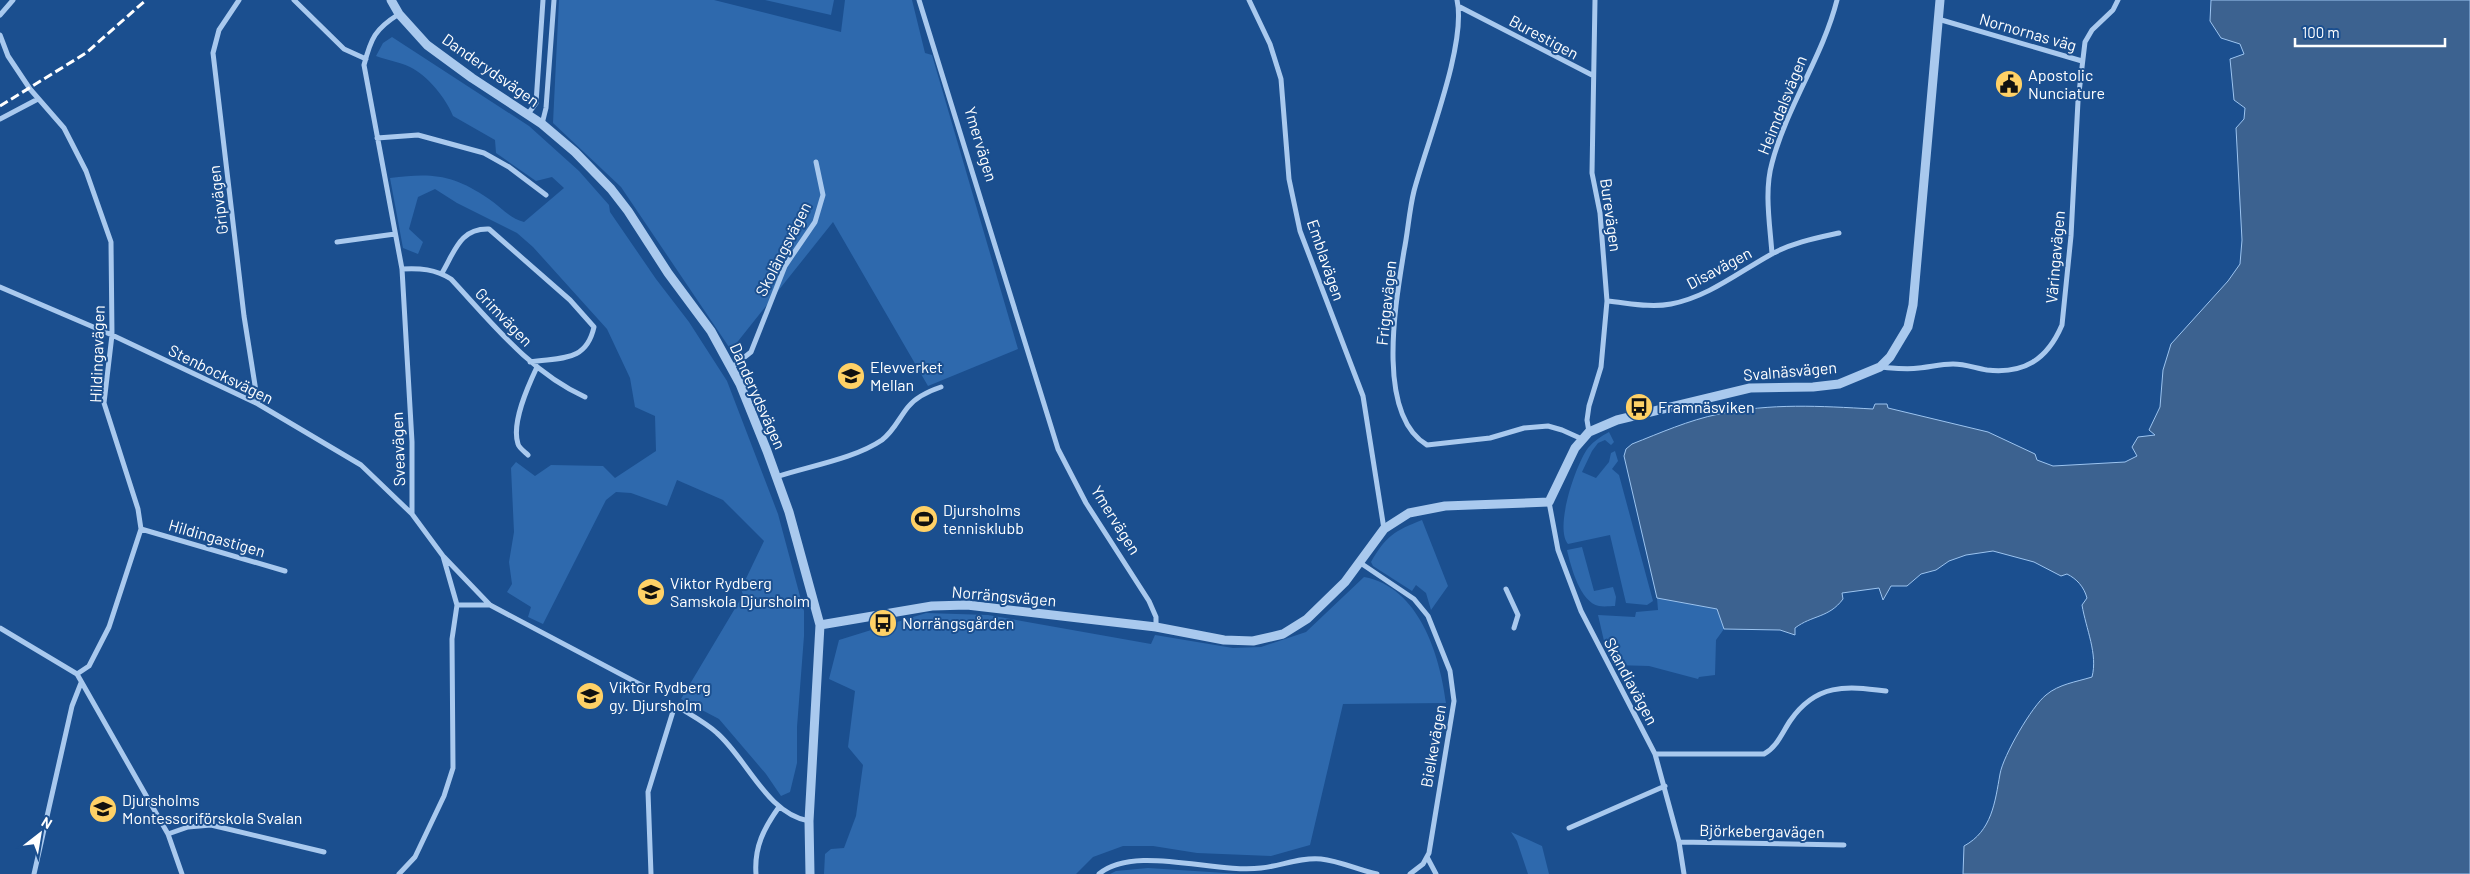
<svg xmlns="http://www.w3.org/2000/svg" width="2470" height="874" viewBox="0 0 2470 874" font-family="Barlow,sans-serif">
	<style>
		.green { fill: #2e69ad }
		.water { fill: #3c6290; stroke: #9cc4f0 }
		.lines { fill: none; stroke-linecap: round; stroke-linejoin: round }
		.minor { stroke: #a9c9ee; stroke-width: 5 }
		.tertiary { stroke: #a9c9ee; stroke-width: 9 }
		.rail { stroke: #fff; stroke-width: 3; stroke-dasharray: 9 4; stroke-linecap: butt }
		.labels { text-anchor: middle; stroke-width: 4; stroke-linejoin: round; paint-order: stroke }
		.street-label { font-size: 16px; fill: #fff; stroke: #1b4f8f }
		.poi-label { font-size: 16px; fill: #fff; stroke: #1b4f8f; text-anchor: start }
	</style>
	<rect width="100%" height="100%" fill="#1b4f8f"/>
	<path class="green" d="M559,0h155l127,32 4,-32h67l13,53 7,2 86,294 -90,37 -95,-164 -102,128 -110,-163 -68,-64z
		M765,0h69l-3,15z
		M392,37l137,89 50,45 30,34 1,7 46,67 33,43 38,59 51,133 26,97v25l-7,91v36l-7,29 -9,4 -15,-22 -47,-55 -38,-20 62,-104 -2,-6 23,-48 -41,-41 -46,-20 -10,26 -36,-13 -15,-1 -10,8 -63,124 -15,-7 3,-10 -24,-15 5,-8 -3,-22 5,-30 -3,-64 5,-6 19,14 16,-11 52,1 12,12 41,-27 -1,-35 -20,-9 -5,-29 -23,-49 -74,-82 -16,-14 -60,-30 -22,-14 -17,8 -9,32 14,13 -5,12 -15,-6 -13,-70c42,-5 62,-4 99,21 12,8 20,19 35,23l40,-34 -12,-11 -16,4 -40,-28 -1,-13 -42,-24c-7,-18 -26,-41 -43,-49 -10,-5 -23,-7 -34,-11l7,-13z
		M1609,432l5,10 -3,3 -6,-5 -7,3 -6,8 -10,21 14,6 13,-16 2,-9 4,-2 3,10 -6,8 7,6 34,126 -6,4 -21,-2 -16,-68 -42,9c-14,-16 8,-80 20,-96 6,-7 13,-12 21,-16z
		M1422,520l26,66 -17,24 -5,-17 -10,-8 -4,6 -39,-25 -2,-4c15,-26 23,-31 51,-42z
		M1582,547l12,44 19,-4 3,10 -1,9c-4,0 -11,1 -16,0 -19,-4 -28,-39 -32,-56z
		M1364,577c55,10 76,78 82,126l-103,1 -33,141 -39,11 -74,-3 -44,-7h-30l-30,11 -17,17h-252l1,-20 6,-5 13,-1 12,-32 7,-51 -15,-18 7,-56 -26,-12 10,-39 87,-27 62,2 163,29 4,-9 78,13 28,-1 45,-15z
		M1657,598l60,11 7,20 -8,11 -1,35 -16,2 -1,2 -49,-13 -35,-1 -10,-24 -6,-26 37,2 1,-5 22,-2z
		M1511,832l31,14 7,28h-21l-11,-33z
		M1148,868l93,6h-131l6,-3z"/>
	<path class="water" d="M2211,0h259v874h-507l1,-28c28,-15 31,-44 36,-72 3,-18 32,-68 46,-79 13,-11 30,-13 46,-18 6,-23 -6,-48 -10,-72l5,-7c-3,-11 -10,-19 -20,-24l-6,2 -27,-14 -41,-11 -27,4 -17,6 -13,9 -15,4 -14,12h-16l-8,14 -4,-12 -37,5 1,6c-14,19 -31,16 -48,29v7l-15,-5 -56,-1 -7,-20 -60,-11 -33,-142 2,-7 6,-5c28,-11 57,-24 87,-30 52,-11 101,-8 154,-5l2,-5h12l1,4 100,24 47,22 2,6 16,6 72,-4 12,-6 -5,-9 6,-10 17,-2 -6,-5 11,-23 3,-37 8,-26 57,-63 12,-17 2,-24 -6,-112 8,-9 1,-11 -11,-8 -4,-41 14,-5 -4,-10 -19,-6 -11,-17z"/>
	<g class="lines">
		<path class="minor" d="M239,0l-20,30 -6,23 31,263 14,88
			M294,0l50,49 22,10
			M919,0l139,449 28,54 63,98 7,16v10
			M1249,0l21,44 11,35 8,100 11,52 63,165 21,133
			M1457,0c10,44 -31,145 -43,191 -5,20 -6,41 -10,60 -8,50 -29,163 23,194l63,-7 34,-10 24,-2 14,4 20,9
			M1458,6l134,69
			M0,15l13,-15
			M1938,19l144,42
			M0,35l8,21 22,33 34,39 22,43 25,71 1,93 -8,68 34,106 3,20 -32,98 -20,39 -12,8 91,160 14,40
			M528,114l8,-11 7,-103
			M0,119l38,-20
			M542,124l4,-16 8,-108
			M377,138l41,-3 66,18 25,14 37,28
			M337,242l58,-8
			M1772,254c-2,-29 -8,-63 0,-91 15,-57 51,-107 65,-163
			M402,269c18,-1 33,0 49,10 41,44 79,93 134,118
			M442,273c13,-22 18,-45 47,-44l81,71 24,27c-8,36 -34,30 -64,35
			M0,287l112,48 146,69 103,61 51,49
			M1607,301c22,2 43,7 64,3 37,-7 68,-32 99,-49 21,-12 46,-17 69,-22
			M732,367l19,-15 34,-86 30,-44 8,-27 -7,-33
			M1880,367c13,1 26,3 39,1 11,-1 22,-4 34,-4 12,0 22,4 34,6 37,4 60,-10 75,-45l9,-89 7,-135 7,-59 7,-12 21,-20 5,-10
			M1589,432l-2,-12 2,-14 12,-39 6,-66 -7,-88 -8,-40 3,-173
			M528,455c-3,-3 -9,-7 -10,-11 -7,-21 10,-58 19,-77
			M776,477c33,-11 78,-18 106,-37 12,-9 17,-22 26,-33 8,-10 21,-16 33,-20
			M1549,502l9,48 23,61 74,143 24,88 5,32
			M141,529l144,42
			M444,557l46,48 155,82
			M1359,562l55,37 14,17 22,55 4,30 -25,152 -6,11 -13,10
			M1506,589l12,26 -4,13
			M457,605h33
			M0,628l77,46
			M1655,754h109c13,-7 18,-21 26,-33 26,-38 56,-35 96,-30
			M1569,828l96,-42
			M168,834l20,-7 23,-2 113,27
			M1679,842l165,3
			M1427,857l9,17
			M34,874l38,-168 9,-23
			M399,874l16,-17 29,-61 9,-28 -1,-129 5,-34 -14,-49 -31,-42v-72l-10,-173 -38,-204c7,-27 11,-36 35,-51
			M651,874l-3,-82 27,-87c14,9 30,17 42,28 30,26 50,81 92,88
			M756,874c-2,-27 8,-46 23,-67
			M1099,874c35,-30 116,0 162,-6 20,-2 39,-11 60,-9 19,2 37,11 56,15"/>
		<path class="tertiary" d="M391,0l8,14 28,31 45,33 70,46 33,28 36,37 17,22 40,62 43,58 29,53 27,67 22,61 31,113 -11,196 1,53
			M820,625l112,-19 35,-1 189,22 68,13 29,1 30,-7 24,-15 38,-37 39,-53 25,-16 36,-7 104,-4 26,-54 14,-16 28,-12 133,-32 63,-1 26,-3 41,-17 10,-10 18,-30 5,-22 27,-305"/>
		<path class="rail" d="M0,106l86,-53 60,-53"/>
	</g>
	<defs>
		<symbol id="civic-disc" viewBox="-11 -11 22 22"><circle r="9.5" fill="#ffd166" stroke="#1b4f8f"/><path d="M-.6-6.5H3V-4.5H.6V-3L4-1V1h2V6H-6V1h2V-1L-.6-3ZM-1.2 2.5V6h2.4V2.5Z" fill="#111"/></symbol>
		<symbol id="school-disc" viewBox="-11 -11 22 22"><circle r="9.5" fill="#ffd166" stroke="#1b4f8f"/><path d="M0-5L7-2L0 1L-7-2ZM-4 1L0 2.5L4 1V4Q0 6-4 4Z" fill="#111"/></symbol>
		<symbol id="bus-disc" viewBox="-11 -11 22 22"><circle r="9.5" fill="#ffd166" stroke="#1b4f8f"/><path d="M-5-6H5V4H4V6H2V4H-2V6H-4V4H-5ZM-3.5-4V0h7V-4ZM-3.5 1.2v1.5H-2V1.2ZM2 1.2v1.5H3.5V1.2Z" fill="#111"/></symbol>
		<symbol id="stadium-disc" viewBox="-11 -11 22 22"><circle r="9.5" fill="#ffd166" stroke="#1b4f8f"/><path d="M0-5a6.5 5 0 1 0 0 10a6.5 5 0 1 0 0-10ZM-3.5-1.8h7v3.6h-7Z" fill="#111"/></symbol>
	</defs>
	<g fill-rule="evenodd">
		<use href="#civic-disc" x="1993" y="68" width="32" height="32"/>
		<use href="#school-disc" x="835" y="360" width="32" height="32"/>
		<use href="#bus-disc" x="1623" y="391" width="32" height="32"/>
		<use href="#stadium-disc" x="908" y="503" width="32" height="32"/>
		<use href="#school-disc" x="635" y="576" width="32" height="32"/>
		<use href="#bus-disc" x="867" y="607" width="32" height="32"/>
		<use href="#school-disc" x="574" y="680" width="32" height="32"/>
		<use href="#school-disc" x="87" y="793" width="32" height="32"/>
	</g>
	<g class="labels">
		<g class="street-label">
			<text transform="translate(2028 32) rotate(16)" y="6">Nornornas väg</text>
			<text transform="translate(1544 37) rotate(28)" y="6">Burestigen</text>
			<text transform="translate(491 70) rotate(35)" y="6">Danderydsvägen</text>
			<text transform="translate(1782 105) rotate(-68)" y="6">Heimdalsvägen</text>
			<text transform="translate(981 144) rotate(73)" y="6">Ymervägen</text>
			<text transform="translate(218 200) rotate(-97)" y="6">Gripvägen</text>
			<text transform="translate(1611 215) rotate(82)" y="6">Burevägen</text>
			<text transform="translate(783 249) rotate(-63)" y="6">Skolängsvägen</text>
			<text transform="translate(2055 257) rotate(-85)" y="6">Väringavägen</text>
			<text transform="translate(1326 260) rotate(71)" y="6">Emblavägen</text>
			<text transform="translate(1719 268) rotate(-28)" y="6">Disavägen</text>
			<text transform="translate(1386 303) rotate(-84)" y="6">Friggavägen</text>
			<text transform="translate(504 317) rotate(46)" y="6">Grimvägen</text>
			<text transform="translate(97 354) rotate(-88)" y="6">Hildingavägen</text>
			<text transform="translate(1790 371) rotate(-5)" y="6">Svalnäsvägen</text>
			<text transform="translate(221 374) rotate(26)" y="6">Stenbocksvägen</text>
			<text transform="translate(758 396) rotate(66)" y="6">Danderydsvägen</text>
			<text transform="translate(398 449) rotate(-92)" y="6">Sveavägen</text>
			<text transform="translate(1116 520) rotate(58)" y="6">Ymervägen</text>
			<text transform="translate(217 538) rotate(16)" y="6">Hildingastigen</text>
			<text transform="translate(1004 596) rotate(5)" y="6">Norrängsvägen</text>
			<text transform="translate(1631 681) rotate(62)" y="6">Skandiavägen</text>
			<text transform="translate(1433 746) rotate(-80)" y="6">Bielkevägen</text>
			<text transform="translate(1762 831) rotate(1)" y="6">Björkebergavägen</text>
		</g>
		<g class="poi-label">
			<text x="2028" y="81">Apostolic<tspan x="2028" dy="18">Nunciature</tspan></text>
			<text x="870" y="373">Elevverket<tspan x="870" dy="18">Mellan</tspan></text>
			<text x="1658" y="413">Framnäsviken</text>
			<text x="943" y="516">Djursholms<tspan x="943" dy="18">tennisklubb</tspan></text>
			<text x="670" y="589">Viktor Rydberg<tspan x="670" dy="18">Samskola Djursholm</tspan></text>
			<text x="902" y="629">Norrängsgården</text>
			<text x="609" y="693">Viktor Rydberg<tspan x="609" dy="18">gy. Djursholm</tspan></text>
			<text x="122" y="806">Djursholms<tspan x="122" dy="18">Montessoriförskola Svalan</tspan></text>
		</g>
	</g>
	<g transform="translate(40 834) rotate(31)" stroke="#1b4f8f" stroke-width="4" paint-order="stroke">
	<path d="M0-4L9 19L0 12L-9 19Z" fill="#ffffff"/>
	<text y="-8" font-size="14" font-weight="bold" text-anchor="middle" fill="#ffffff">N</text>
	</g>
	<path d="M2295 38v8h150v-8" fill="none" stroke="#ffffff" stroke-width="2.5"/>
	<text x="2302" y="38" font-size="15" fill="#ffffff" stroke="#1b4f8f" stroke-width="4" paint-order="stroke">100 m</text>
</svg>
